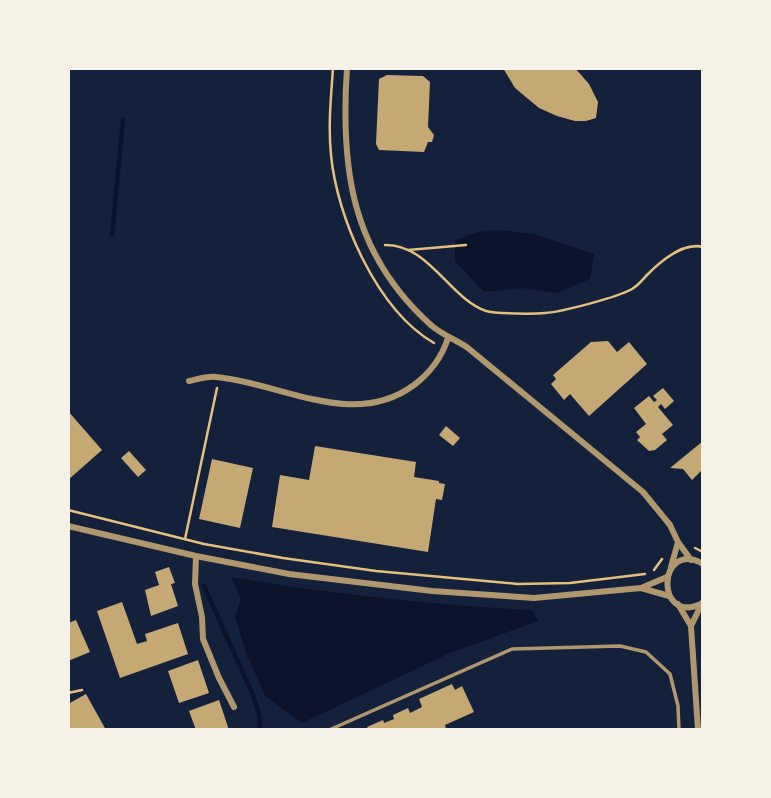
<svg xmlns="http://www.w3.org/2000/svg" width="771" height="798" viewBox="0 0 771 798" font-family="Arial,sans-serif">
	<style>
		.water { fill: #0b132b }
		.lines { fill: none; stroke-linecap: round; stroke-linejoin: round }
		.stream { stroke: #0b132b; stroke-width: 4.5 }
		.building { fill: #c6a872 }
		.path { stroke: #e5c07b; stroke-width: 2.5 }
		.service { stroke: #b1986c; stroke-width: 3.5 }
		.minor { stroke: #b1986c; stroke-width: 6 }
	</style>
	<rect width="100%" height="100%" fill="#14213d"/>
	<path class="water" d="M498,230l36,4 60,20 -4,25 -33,14 -36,-5 -37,4 -29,-31v-21l23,-8z
		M231,577c99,17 201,28 301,33l6,11 -88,32 -148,70 -37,-27 -18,-41 -12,-37 6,-19z"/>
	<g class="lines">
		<path class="stream" d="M112,235l11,-115
			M204,586l49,109 6,19 1,16"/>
	</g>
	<path class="building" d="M503,68h72l14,16 9,18 -2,16 -10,3h-11l-18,-5 -18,-8 -24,-20z
		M387,75l36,1 7,6 -2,45 6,8 -2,7h-4l-4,10 -45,-2 -3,-6 3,-65z
		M608,341l9,11 12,-10 18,22 -58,52 -19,-22 -6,6 -13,-16 5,-5 -3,-4 38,-33z
		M663,388l11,13 -9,8 -4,-5 -3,3 15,18 -11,9 5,6 -12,10 -6,1 -12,-11 3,-3 -4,-5 10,-8 -12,-16 15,-12 5,6 3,-2 -4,-4z
		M68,411l34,39 -34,30z
		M446,426l14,12 -7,8 -14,-11z
		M703,441v28l-11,11 -9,-11 -13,-1z
		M315,446l101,16 -2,15 25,4v2l6,1 -3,16 -6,-1 -8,53 -156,-25 8,-52 29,5z
		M129,451l17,19 -8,7 -17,-19z
		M212,459l41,9 -13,60 -41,-9z
		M169,567l6,16 -4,1 7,22 -27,10 -6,-26 14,-5 -4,-13z
		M122,602l15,42 10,-3 -2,-7 33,-11 10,31 -68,24 -23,-67z
		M76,620l14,32 -22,9v-38z
		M198,660l11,33 -30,10 -11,-32z
		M452,684l3,6 7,-4 12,26 -29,13 1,4 -77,1 -2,-3 16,-7 1,3 10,-4 -1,-4 15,-7 2,5 12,-6 -3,-8z
		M86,694l20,36h-38v-26z
		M219,700l10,30h-33l-7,-19z"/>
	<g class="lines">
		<path class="path" d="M333,68c-2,29 -5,58 -2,87 6,63 46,155 103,188
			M385,245c44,-1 65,54 101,66 9,3 49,3 59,2 17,-1 73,-16 87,-24 7,-4 11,-10 16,-15 13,-13 36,-32 55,-27
			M408,250l58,-5
			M68,510l136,34 79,14 93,13 142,13 52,-1 75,-9
			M185,539l32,-151
			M695,548l8,4
			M654,570l8,-11
			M68,693l14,-3"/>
		<path class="service" d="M329,730l183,-81 108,-3 26,6 24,22 8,32 1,24"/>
		<path class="minor" d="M347,68c-7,102 5,187 85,258 12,10 25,14 36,22l175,144 27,33 8,17 13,18
			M189,381c9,-2 19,-5 27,-4 66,6 137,53 198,8 15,-11 28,-28 34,-47
			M68,526l128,30 93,18 143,17 102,7 107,-10 26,-11
			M196,556l-1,28 7,33 1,22 16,39 15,29
			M671,567l7,-25
			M641,588l28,8
			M678,604l13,22
			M701,604c-47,21 -43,-66 2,-40
			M698,730l-7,-104 11,-23"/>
	</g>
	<rect width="771" height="798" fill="none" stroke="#f6f1e7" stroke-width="140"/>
</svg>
